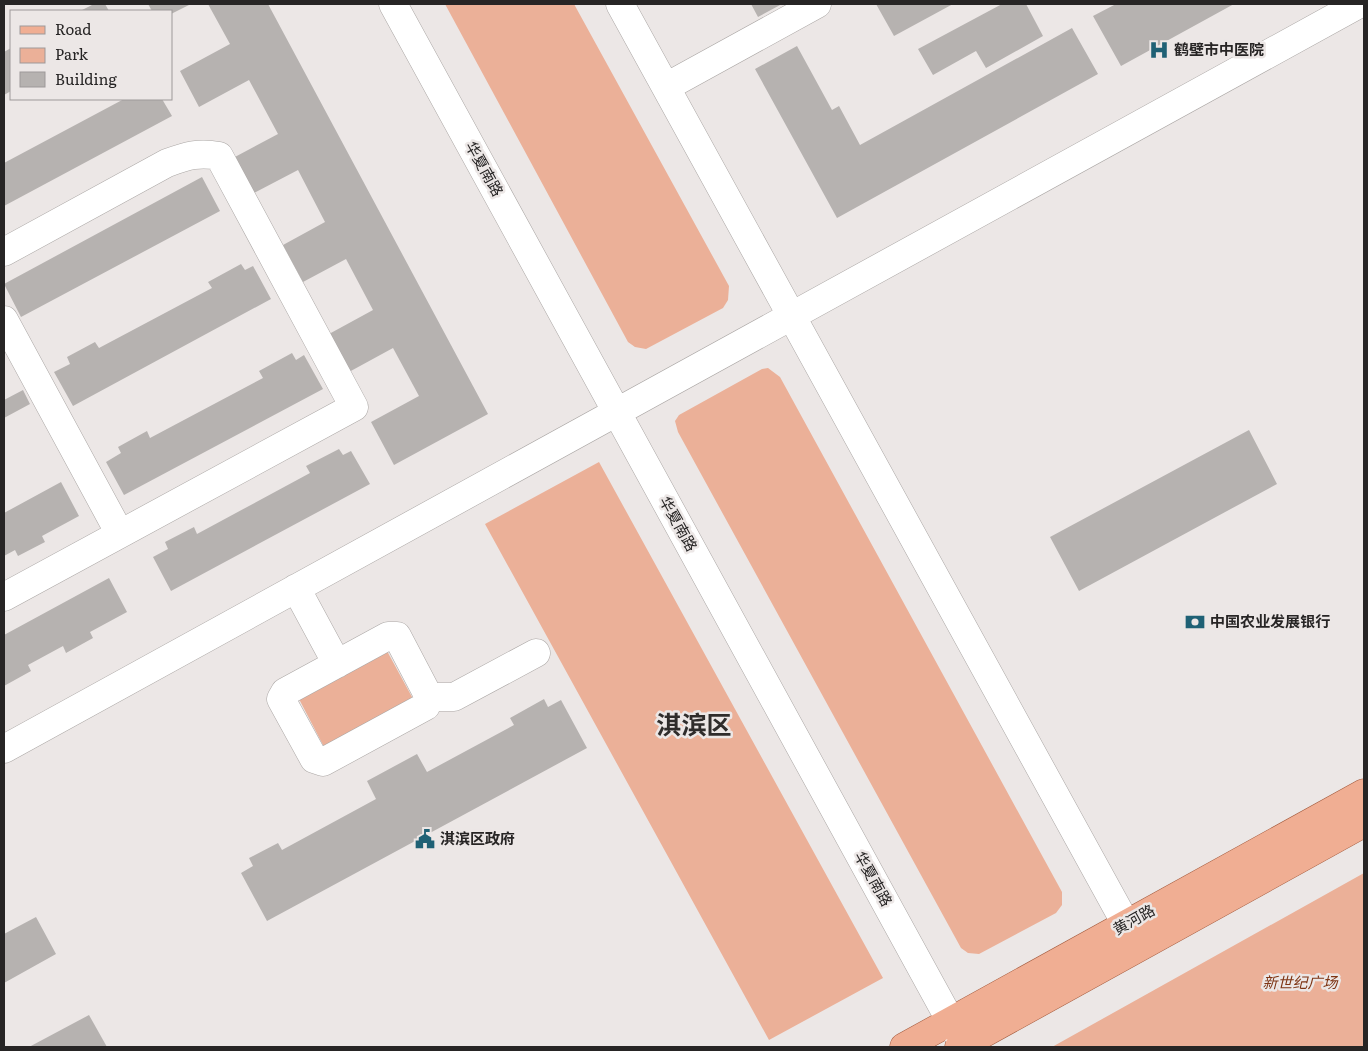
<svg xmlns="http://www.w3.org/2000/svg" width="1368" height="1051" viewBox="0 0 1368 1051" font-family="Literata,'Noto Sans SC',serif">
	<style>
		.green { fill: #ebb098 }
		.building { fill: #b6b2b0 }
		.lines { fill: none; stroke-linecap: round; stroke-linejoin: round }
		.minor-casing { stroke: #aba7a5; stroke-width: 29 }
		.major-casing { stroke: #a35b3e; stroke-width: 29 }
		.minor { stroke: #fff; stroke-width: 28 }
		.major { stroke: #f0ae93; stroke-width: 28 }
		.labels { text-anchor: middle; stroke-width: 5; stroke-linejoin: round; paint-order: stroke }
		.poi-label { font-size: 15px; font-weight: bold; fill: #272525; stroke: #ece7e6; text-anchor: start }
		.street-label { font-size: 15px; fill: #272525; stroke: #ece7e6 }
		.park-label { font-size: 15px; font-style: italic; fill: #7e3514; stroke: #ece7e6 }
		.town-label { font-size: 25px; font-weight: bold; fill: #2f2c2b; stroke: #ece7e6 }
	</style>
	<rect width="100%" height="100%" fill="#ece7e6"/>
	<path class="green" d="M445,4h129l155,282 -1,14 -5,8 -77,41 -11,-2 -7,-5z
		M768,368l12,9 282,515v13l-6,8 -77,41 -11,-1 -7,-5 -283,-516 -3,-11 4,-6 83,-46z
		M599,462l284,516 -114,62 -284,-516z
		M387,651l25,46 -3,7 -79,43 -7,-2 -24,-46z
		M1364,873v174h-312z"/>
	<path class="building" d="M94,4h11l4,7h-29z
		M148,4h43l-20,10v-3h-19z
		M208,4h60l220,410 -94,51 -23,-43 48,-26 -26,-48 -44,24 -20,-38 44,-24 -27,-51 -43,23 -20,-37 42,-23 -27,-52 -46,24 -19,-36 45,-24 -29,-54 -50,27 -19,-36 50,-27z
		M751,4h31l-24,13z
		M876,4h77l-59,32z
		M1002,4h24l17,32 -57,32 -10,-17 -43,24 -15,-26z
		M1116,4h118l-113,62 -28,-50z
		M1072,28l26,46 -261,144 -82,-149 42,-23 35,64 7,-4 21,39z
		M11,48v43l-7,4v-43z
		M124,99h38l10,17 -168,90v-43z
		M202,177l18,34 -199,106 -17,-33z
		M241,264l4,6 8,-4 18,33 -198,107 -19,-34 16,-8 -3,-7 28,-15 4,6 113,-60 -4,-6z
		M292,353l4,7 8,-5 19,34 -199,106 -18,-33 15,-9 -3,-6 29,-16 3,7 113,-60 -4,-7z
		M23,390l7,14 -26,14v-18z
		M1249,430l28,54 -198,107 -29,-54z
		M339,449l4,6 8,-4 19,33 -199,107 -18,-34 15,-8 -3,-7 29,-15 3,7 113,-61 -4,-7z
		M61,482l18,34 -37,20 3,6 -27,14 -3,-6 -11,6v-43z
		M109,578l18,34 -37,20 3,6 -27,15 -3,-7 -35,19 3,6 -27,15v-51z
		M544,699l4,8 13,-7 26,48 -320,173 -26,-48 12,-7 -4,-8 29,-15 4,7 94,-51 -9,-18 50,-27 10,18 87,-47 -4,-7z
		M36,917l20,37 -52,29v-49z
		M89,1015l18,32h-78z"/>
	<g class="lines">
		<defs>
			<path id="minor" d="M393,4l569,1038
				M620,4l517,940
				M666,87l151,-83
				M4,252l163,-89c20,-7 31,-11 52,-7l135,251 -350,190
				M4,320l116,214
				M296,588l41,76
				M388,636h9l32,61 -3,9 -103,56 -9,-3 -33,-60 4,-7z
				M429,697h25l82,-44
				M4,749l1355,-745"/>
			<path id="major" d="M904,1047l460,-254
				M959,1047l405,-224"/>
		</defs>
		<use href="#minor" class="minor-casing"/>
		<use href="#major" class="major-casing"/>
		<use href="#minor" class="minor"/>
		<use href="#major" class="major"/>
	</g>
	<defs>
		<symbol id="hospital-bare" viewBox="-9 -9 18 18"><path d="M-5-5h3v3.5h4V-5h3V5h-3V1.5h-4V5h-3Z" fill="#1f6175" stroke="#ece7e6" stroke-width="2.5" paint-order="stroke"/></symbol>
		<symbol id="bank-bare" viewBox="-9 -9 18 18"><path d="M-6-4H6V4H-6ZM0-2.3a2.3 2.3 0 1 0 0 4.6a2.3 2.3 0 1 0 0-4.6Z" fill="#1f6175" stroke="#ece7e6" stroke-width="2.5" paint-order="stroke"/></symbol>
		<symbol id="civic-bare" viewBox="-9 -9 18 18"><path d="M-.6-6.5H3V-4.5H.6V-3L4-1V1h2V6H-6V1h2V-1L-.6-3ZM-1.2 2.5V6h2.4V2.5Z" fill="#1f6175" stroke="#ece7e6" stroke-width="2.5" paint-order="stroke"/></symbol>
	</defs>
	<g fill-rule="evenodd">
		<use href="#hospital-bare" x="1145" y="36" width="28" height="28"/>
		<use href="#bank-bare" x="1181" y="608" width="28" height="28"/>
		<use href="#civic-bare" x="411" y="825" width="28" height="28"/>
	</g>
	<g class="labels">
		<g class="poi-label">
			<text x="1174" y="55">鹤壁市中医院</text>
			<text x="1210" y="627">中国农业发展银行</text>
			<text x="440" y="844">淇滨区政府</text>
		</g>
		<g class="street-label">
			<text transform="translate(484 169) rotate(61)" y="5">华夏南路</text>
			<text transform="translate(678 524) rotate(61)" y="5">华夏南路</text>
			<text transform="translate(873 879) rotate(61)" y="5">华夏南路</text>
			<text transform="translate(1134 920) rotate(-29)" y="5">黄河路</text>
		</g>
		<g class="park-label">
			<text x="1300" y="988">新世纪广场</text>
		</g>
		<g class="town-label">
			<text x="694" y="734">淇滨区</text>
		</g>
	</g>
	<rect width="1368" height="1051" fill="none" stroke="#272525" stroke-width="10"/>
	<rect x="10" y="10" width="162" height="90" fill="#ece7e6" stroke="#9d9999"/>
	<rect x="20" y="26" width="25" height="8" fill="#f0ae93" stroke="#9d9999"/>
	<text x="55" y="35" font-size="15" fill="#272525">Road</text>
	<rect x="20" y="48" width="25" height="15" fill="#ebb098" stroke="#9d9999"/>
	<text x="55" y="60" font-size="15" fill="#272525">Park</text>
	<rect x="20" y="72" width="25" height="15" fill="#b6b2b0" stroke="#9d9999"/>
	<text x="55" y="85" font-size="15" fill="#272525">Building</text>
</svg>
